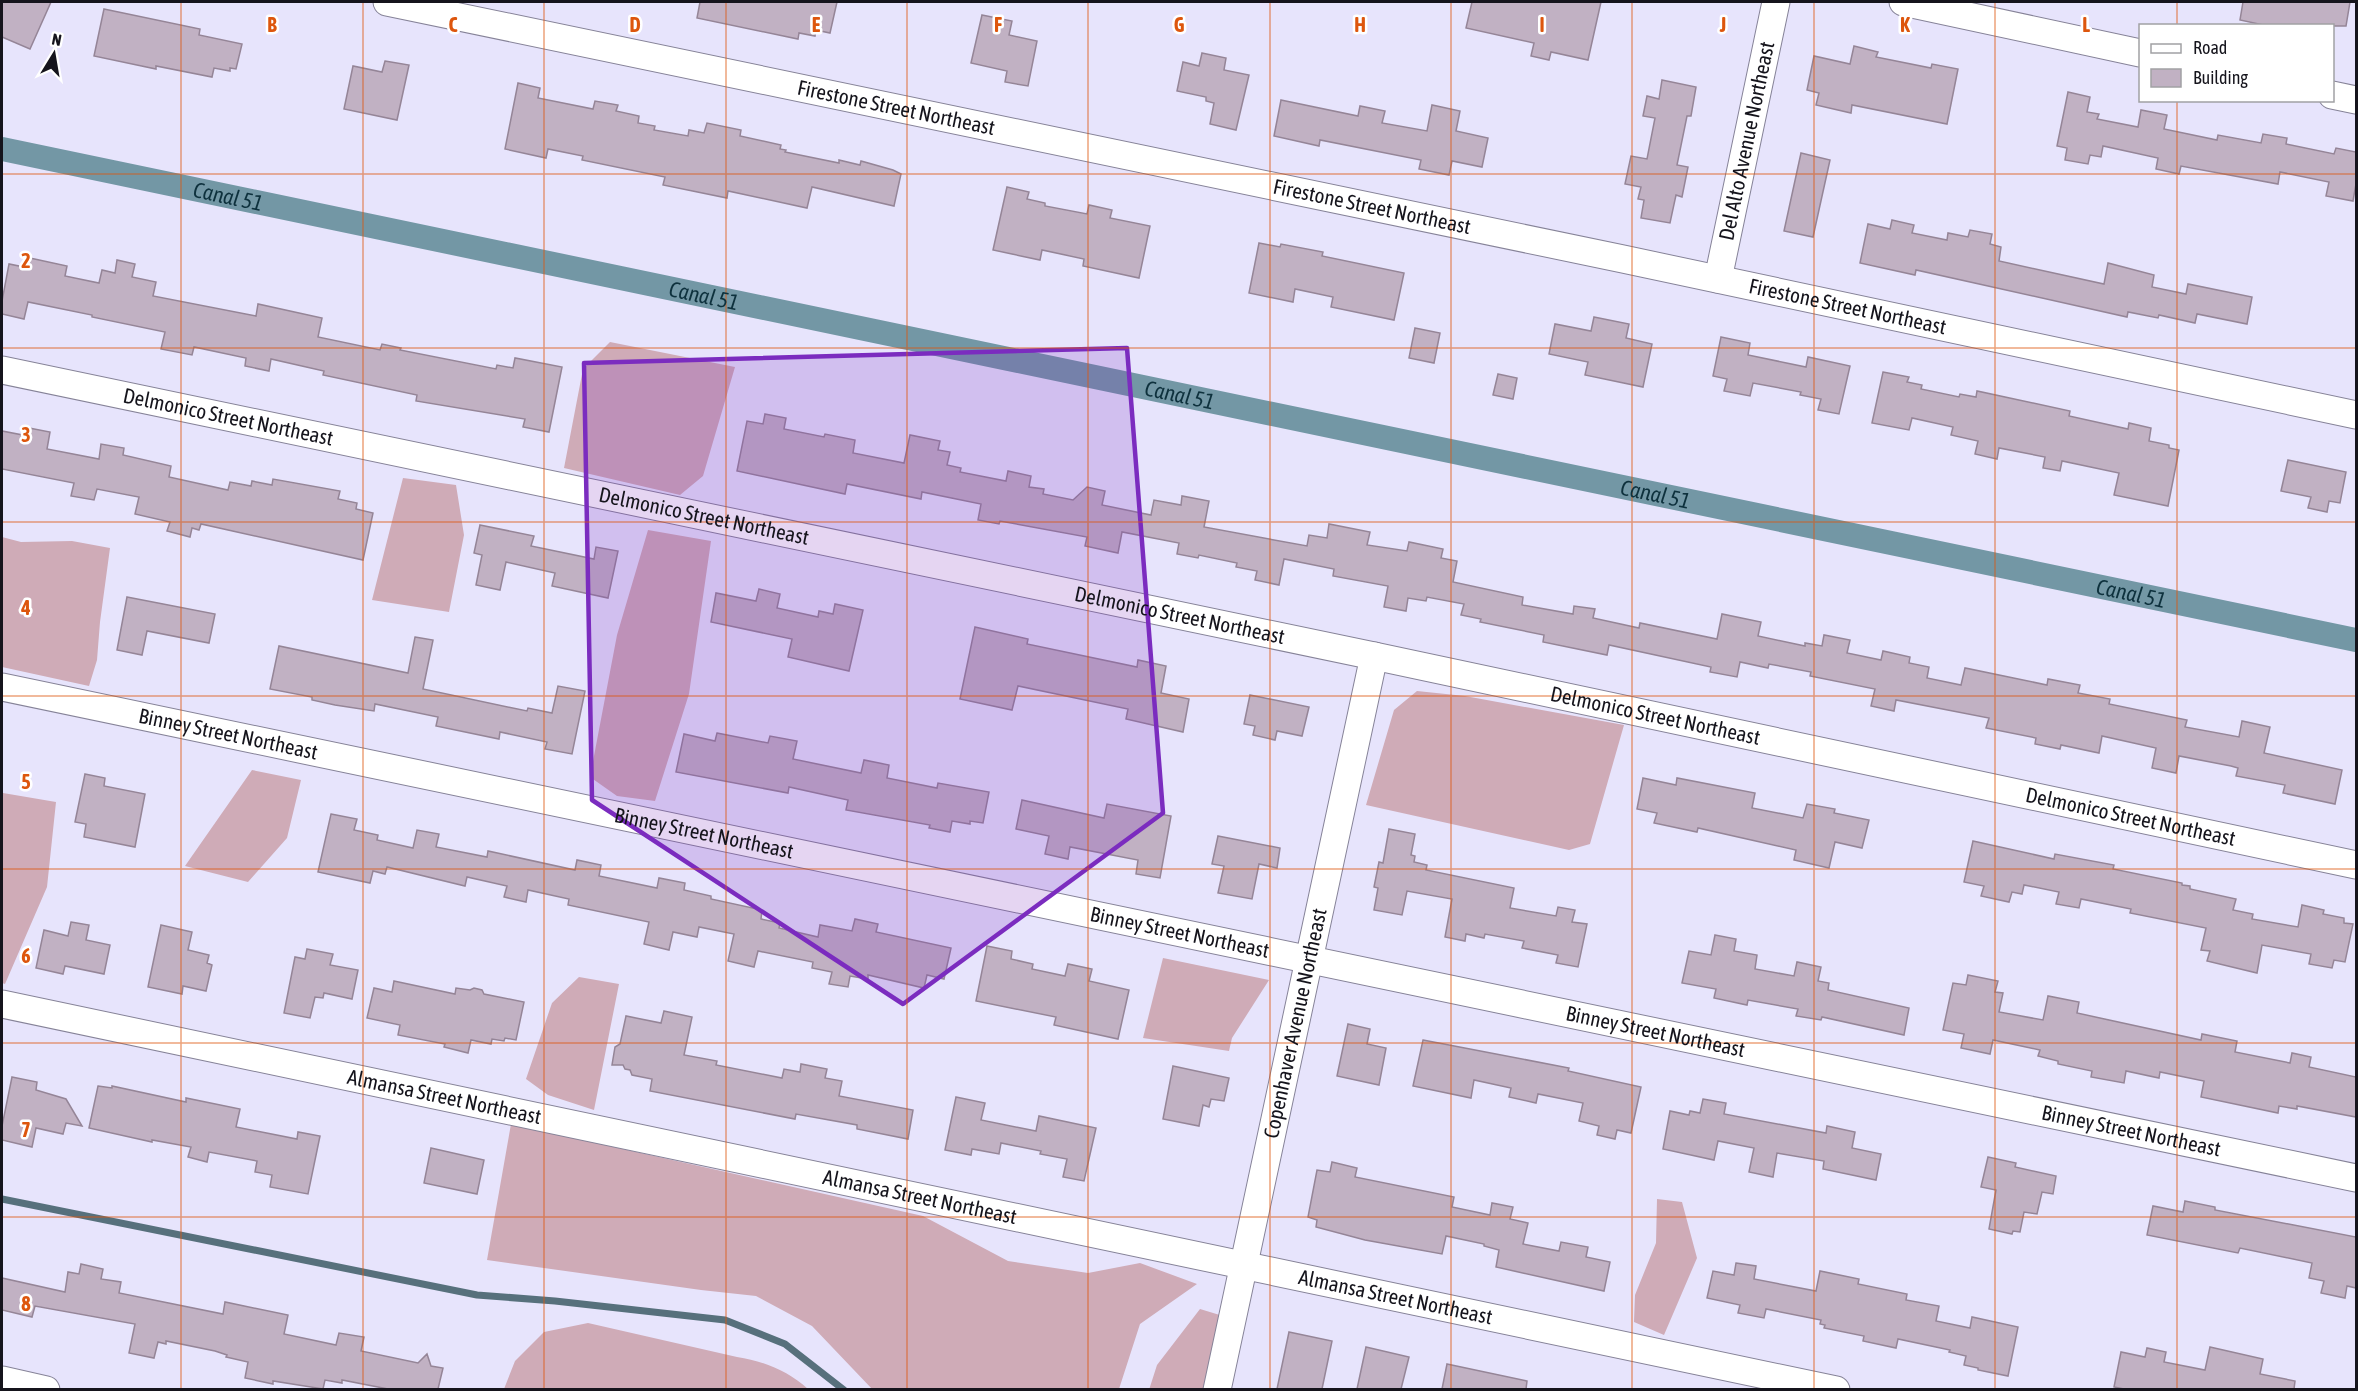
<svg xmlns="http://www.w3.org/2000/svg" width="2358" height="1391" viewBox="0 0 2358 1391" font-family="'Asap Condensed',sans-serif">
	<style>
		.forest { fill: #cfabb7 }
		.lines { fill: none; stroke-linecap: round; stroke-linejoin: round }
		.stream { stroke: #57707c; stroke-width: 7 }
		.canal { stroke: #7397a5; stroke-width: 24 }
		.building { fill: #c1b1c3; stroke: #958597; stroke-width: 1.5 }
		.minor-casing { stroke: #868398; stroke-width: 29 }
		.minor { stroke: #fff; stroke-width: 27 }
		.marked { fill: #7b2cbf; fill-opacity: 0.2; stroke: #7b2cbf; stroke-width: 4.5; stroke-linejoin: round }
		.grid { fill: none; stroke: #dd560d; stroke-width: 1.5; stroke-opacity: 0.55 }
		.labels { text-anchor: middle; stroke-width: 5; stroke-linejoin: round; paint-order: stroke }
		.street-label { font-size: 21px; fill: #15141c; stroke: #fff }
		.water-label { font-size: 22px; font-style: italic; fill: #0e313d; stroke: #fff }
		.grid-label { font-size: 20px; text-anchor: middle; font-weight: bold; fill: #dd560d; stroke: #fff; stroke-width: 5; stroke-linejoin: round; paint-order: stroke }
	</style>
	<rect width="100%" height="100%" fill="#e7e4fc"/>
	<path class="forest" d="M610,342l125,25 -32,109 -23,19 -116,-27 19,-99z
		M403,478l53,7 8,50 -15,77 -77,-12z
		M648,530l63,11 -22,153 -34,107 -38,-5 -27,-19 27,-142z
		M2,537l19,5 51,-1 38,7 -10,74 -3,38 -8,26 -87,-19z
		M1417,691l48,5 159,29 -34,119 -21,6 -203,-45 28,-95z
		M252,770l49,10 -14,58 -39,44 -63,-16z
		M3,793l53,9 -9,85 -42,97 -3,-1z
		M1163,958l106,22 -37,58 -3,13 -86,-13z
		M579,977l40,7 -25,126 -46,-15 -22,-16 26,-76z
		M511,1124l412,92 85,45 80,12 52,-10 57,21 -57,40 -21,65 -246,1 -61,-64 -56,-30 -55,-6 -214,-30z
		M1657,1199l25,3 15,56 -33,77 -30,-13 1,-27 21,-52z
		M1200,1309l23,7 -14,73 -60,1 8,-25z
		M588,1323l149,34c27,4 51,14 71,32h-304l11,-28 29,-29z"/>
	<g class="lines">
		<path class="stream" d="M2,1199l475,96 78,6 170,19 60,24 59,46"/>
		<path class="canal" id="s1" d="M2,149l2354,491"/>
	</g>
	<path class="building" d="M2,2h49l-21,47 -28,-12z
		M700,2h137l-7,31 -14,-3 -1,6 -16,-3 -1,6 -101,-21z
		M1472,2h129l-13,58 -37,-8 -2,8 -18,-4 3,-13 -68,-15z
		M2243,2h107l-4,24h-78l-28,-6z
		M104,9l96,20 -1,6 43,9 -6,25 -6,-1v3l-16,-3 -2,9 -56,-11v3l-62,-13z
		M982,15l30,6 -3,14 28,6 -9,45 -23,-4 2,-11 -36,-8z
		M1854,46l24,6 -2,5 55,11 1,-4 26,5 -11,55 -95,-19 -1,8 -35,-8 3,-12 -12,-3 7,-34 36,8z
		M1202,53l24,5 -2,12 25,5 -13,55 -26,-6 4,-21 -8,-2v-4l-29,-6 6,-29 16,4z
		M385,61l24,4 -12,55 -53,-11 9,-43 29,6z
		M1662,80l34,7 -5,29h-4l-10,49 11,2 -6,30 -6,-2 -6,28 -29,-5 3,-18 -6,-1 3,-12 -16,-3 6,-28 16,3 8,-41 -12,-2 4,-20 12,3z
		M518,83l22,5 -2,10 55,11 2,-8 23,4 -2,6 23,5 -1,7 17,3 -1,4 34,6 1,-6 15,3 3,-10 34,7 -1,6 41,9 -1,4 6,1 -1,2 54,11v-3l21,5 1,-4 32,9 8,4 -7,32 -82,-19 -5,21 -79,-17 -1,7 -64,-13 2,-8 -83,-17 1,-4 -35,-7 -2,9 -41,-9z
		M2068,92l22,5 -3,15 12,2 -2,5 41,8 3,-17 26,5 -3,14 53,11 1,-5 43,8 2,-9 24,4 -1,6 48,10 2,-6 20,4v32l-3,17 -27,-5 3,-14 -49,-10 -2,12 -97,-18 -2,8 -23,-5 2,-11 -55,-12 -2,11 -11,-2 -2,9 -23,-4 2,-12 -10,-2z
		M1281,100l77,16 2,-10 25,5 -3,12 45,8 5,-26 28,6 -4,20 32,7 -6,29 -30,-6 -3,14 -30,-6 2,-9 -101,-20 -1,6 -45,-10z
		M1801,153l29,7 -17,77 -29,-6z
		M1007,187l22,5 -2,7 18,4v3l42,8 2,-9 23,5 -2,8 40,8 -11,52 -56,-12 1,-7 -42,-9 -2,10 -47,-10z
		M1892,220l22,5 -2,8 35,7 1,-7 20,4 2,-7 22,4 -2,10 11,3 -2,14 105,23 4,-21 46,12 -2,12 34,7 2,-10 64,13 -5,27 -50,-10 -2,9 -36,-8 -1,3 -30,-6 -1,5 -211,-47 -1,5 -55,-12 8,-39 22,5z
		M1259,243l21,4 1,-3 42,8 -1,4 82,17 -10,47 -63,-13 2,-10 -38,-8 -2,13 -44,-9z
		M30,258l37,8 -2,10 34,7 3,-13 13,3 2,-13 18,4 -3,13 24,5 -3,14 103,20 2,-12 64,14 -4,19 62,13 2,-6 19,4 -1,2 96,19 1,-4 16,3 2,-10 47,9 -13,65 -26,-5 2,-8 -109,-18 1,-6 -94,-20 1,-4 -53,-12 -2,12 -24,-5 1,-8 -52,-11 -2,8 -31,-6 4,-17 -73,-15v-2l-64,-13 -4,17 -22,-5v-13l7,-37 20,4z
		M1594,317l35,7 -3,14 26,6 -9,43 -58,-12 3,-13 -39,-8 6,-30 36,7z
		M1415,328l25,5 -6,30 -25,-5z
		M1721,337l29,6 -2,12 58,12 2,-10 42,9 -11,48 -21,-4 3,-11 -21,-4 1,-3 -48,-9 -3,13 -26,-5 3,-12 -14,-3z
		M1883,372l26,5 -2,5 15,3 -1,4 38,8 1,-3 16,3 1,-6 93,20 -1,5 59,13 1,-6 22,5 -2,13 20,4v3l10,2 -11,56 -54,-11 5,-22 -57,-12 -2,10 -17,-3 2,-11 -46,-9 -2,11 -22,-5 3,-13 -27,-6 2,-8 -41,-9 -3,12 -37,-7z
		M1498,374l19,4 -4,21 -20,-4z
		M765,414l21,4 -2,11 40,8 1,-3 30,6 -2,13 51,10 6,-28 30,6 -2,9 12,2 -3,13 14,3 -1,4 46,9 2,-10 23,5 -2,11 15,2 -1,5 30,6 14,-13 18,4 -3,14 49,10 3,-15 27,5 1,-9 27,5 -5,26 103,19 2,-11 18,3 2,-14 41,8 -3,13 40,6 2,-9 34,7 -2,9 16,3 -4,21 70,15 -1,8 51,9 1,-8 21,3 -2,9 46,10 1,-5 77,16 5,-25 39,8 -3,14 47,10v-3l17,3 2,-11 26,5 -3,13 34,7 2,-9 27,6 -1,6 20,4 -2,11 34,7 4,-17 82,17 1,-6 32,6 -2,8 32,6 -1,5 78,16 -2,7 54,10 3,-16 28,6 -6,26 78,17 -7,34 -52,-11 2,-8 -49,-9 2,-8 -7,-2 -52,-10 -3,17 -24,-5 4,-20 -54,-12 -3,17 -38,-8 -1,4 -25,-5 1,-6 -50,-10 3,-10 -93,-18 -2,11 -23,-5 4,-17 -65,-13 1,-4 -42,-8 -1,4 -28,-6 -3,15 -27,-5 1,-5 -102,-22 -2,10 -64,-13 1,-7 -64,-13 1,-3 -20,-4 3,-11 -37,-7 -1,4 -18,-3 -2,13 -22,-4 4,-21 -55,-10 1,-7 -50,-10 -5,26 -24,-5 2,-9 -21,-4 1,-4 -38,-8 -1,3 -21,-4 2,-11 -57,-11 -4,21 -33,-7 2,-9 -87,-16 -1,3 -21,-4 3,-16 -59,-12 -1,7 -74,-15 -2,10 -108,-23 10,-50 16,3z
		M24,427l26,5 -3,17 52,10 2,-15 23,4 -1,7 48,11 -2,11 59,13 2,-8 21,4 1,-5 20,4 1,-6 67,12 -2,8 19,4 -1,6 17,4 -10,47 -162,-36 -2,6 -7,-2 -2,9 -23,-6 3,-9 -35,-8 4,-17 -42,-8 -3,11 -23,-4 3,-13 -72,-14v-38l21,4z
		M2288,460l58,12 -6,31 -11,-2 -2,11 -19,-4 3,-11 -30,-6z
		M480,525l54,11 -3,10 63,13 2,-12 22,4 -10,47 -56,-12 3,-13 -49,-11 -6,28 -24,-5 6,-30 -8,-2z
		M759,589l21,5 -3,14 41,9 1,-6 14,3 2,-10 28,6 -14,61 -61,-14 4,-18 -81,-17 5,-29 40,8z
		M127,597l88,17 -6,29 -62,-12 -5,24 -25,-5z
		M975,627l53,12 -1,5 110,23 1,-7 28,6 -5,27 28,6 -6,33 -57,-13 2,-10 -110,-23 -6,24 -52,-11z
		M415,637l18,3 -10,49 104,22 1,-3 24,5 6,-27 27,5 -13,63 -27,-5 2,-7 -47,-10 -1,7 -63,-13 2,-9 -63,-13 -1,7 -39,-6 -23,-5v-3l-42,-8 9,-43 129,27z
		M1250,695l59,12 -7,29 -25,-5 -2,9 -22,-5 2,-9 -11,-2z
		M717,733l51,10 2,-7 27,5 -4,18 68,14 3,-13 25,5 -2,13 50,10 1,-5 51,9 -6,31 -13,-2v3l-18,-3 -2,11 -21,-4 1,-3 -84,-15 2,-10 -59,-13 -1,6 -112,-21 8,-38 31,7z
		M85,774l20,4 -1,8 41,8 -10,53 -51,-10 2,-13 -11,-2z
		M1643,778l33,7 1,-7 78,15 -3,15 51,10 4,-14 28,5 -1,4 35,7 -7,28 -27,-6 -6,26 -35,-8 2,-10 -98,-22 -1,4 -43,-9 3,-10 -20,-4z
		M1022,800l82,18 3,-14 64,12 -11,62 -24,-4 2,-14 -68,-13 -2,12 -23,-5 4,-18 -33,-7z
		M331,814l26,5 -3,11 24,5 -1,5 36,8 4,-18 22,4 -3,13 51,10 1,-6 87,19 2,-10 24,5 -2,11 58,12 2,-10 26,5 -1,7 27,6v3l51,11 -1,9 19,4 -1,5 39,9 2,-12 32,6 3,-12 23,5 -2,8 75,16 -7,31 -17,-4 -3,13 -56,-13v4l-18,-3 -2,11 -19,-3 3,-12 -20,-4 1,-6 -55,-11 -4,16 -26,-6 6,-27 -35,-7 -2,10 -24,-5 -4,18 -25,-6 5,-22 -81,-17 1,-6 -41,-9 -2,12 -22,-5 3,-11 -40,-9 -2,9 -78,-19 -2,7 -12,-3 -3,12 -52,-11z
		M1389,829l26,5 -4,21 4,1 -1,6 13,3 -1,5 88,18 -4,20 46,8 2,-9 17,3 -3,12 15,2 -9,43 -22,-4 2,-8 -36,-7 2,-7 -39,-7 -1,4 -18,-4 -1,7 -20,-4 7,-38 -45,-8 -5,24 -28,-5 4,-22 -4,-1 5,-25 4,1z
		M1218,836l62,12 -3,20 -18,-4 -7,35 -34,-6 6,-27 -12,-2z
		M1973,841l81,18 1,-5 59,11 -1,4 69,14v2l8,1v3l46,10 -3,11 20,4 -1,5 46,8 4,-22 22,5 -1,4 21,4v5l9,1 -8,38 -11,-2 -2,8 -23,-4 2,-10 -49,-9 -5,28 -50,-12 3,-10 -9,-1 5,-22 -76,-15 1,-4 -50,-10 -2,9 -23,-4 3,-12 -35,-7 -2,9 -10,-2 -3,10 -28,-6 3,-10 -20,-4z
		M71,922l18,3 -3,15 24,5 -6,29 -39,-8 -2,8 -27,-6 8,-38 24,6z
		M161,925l31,7 -4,18 21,5 -2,8 5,2 -6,26 -23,-5 -1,8 -34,-7z
		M1715,935l21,4 -2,12 23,4 -2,14 39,7 3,-14 24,5 -3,14 11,2 -1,7 81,18 -5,27 -82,-18 -1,3 -25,-4 2,-7 -50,-9 -1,5 -33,-7 2,-9 -34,-6 7,-32 22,4z
		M987,946l25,5 -1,8 22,5 -1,5 33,7 3,-12 24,5 -3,12 40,9 -11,49 -64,-14 2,-8 -80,-16z
		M307,949l26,5 -3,11 28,5 -6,29 -28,-6 -1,5 -8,-1 -5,21 -26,-5 11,-56 10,2z
		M1968,975l30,6 -3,11 8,1 -4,19 44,8 5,-24 31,6 -2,11 124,27 1,-6 35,7 -2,11 55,11 2,-10 19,4 -2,10 47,10v40l-59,-11v3l-18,-3 -1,7 -77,-16 3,-16 -44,-9 -1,6 -33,-7 -2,12 -33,-6 1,-6 -34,-7v-3l-20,-5 2,-6 -47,-10 -3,14 -29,-6 3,-14 -21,-4 10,-47 13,2z
		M394,981l61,13 1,-6 14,2 4,-2 8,2 2,4 40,8 -8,38 -11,-2 -1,3 -12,-2 -1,5 -20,-4 -3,13 -24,-6 1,-3 -47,-9 2,-10 -33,-7 7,-30 18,4z
		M664,1011l28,6 -8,38 33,6 -1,4 66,13 2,-9 16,3 1,-8 26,5 -2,9 17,3 -3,15 74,14 -5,29 -51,-10v-4l-61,-11 -1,5 -145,-28 2,-12 -20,-4 -2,-5 -5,-1 -2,-4h-11l3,-18 5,-3 6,-28 35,7z
		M1348,1024l22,5 -3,15 19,4 -7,37 -42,-9z
		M1423,1040l146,28 -1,3 73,16 -10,46 -14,-3 -2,9 -18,-4 2,-9 -20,-5 4,-18 -45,-9 -2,9 -27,-6 2,-9 -37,-8 -3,18 -58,-12z
		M1173,1066l56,12 -5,23 -13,-2 -2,8 -6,-2 -4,21 -36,-7z
		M12,1077l25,5 -1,8 30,9 16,27 -16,-3 -3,11 -27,-6 -4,19 -30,-7v-14z
		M98,1086l14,2v-2l74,16v-4l54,11 -4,18 61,12 1,-7 22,4 -12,58 -38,-7 2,-12 -17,-3 2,-11 -48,-9 -2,10 -19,-5 3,-10 -39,-7v2l-63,-14z
		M956,1097l29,6 -4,17 55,11 3,-15 57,12 -12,53 -21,-4 4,-18 -27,-5 1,-3 -40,-8 -2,11 -27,-5 -1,6 -26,-5z
		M1703,1099l23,4 -2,11 102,19 1,-7 28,6 -3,16 29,6 -5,26 -53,-11 1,-8 -47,-8 -4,24 -24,-5 5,-24 -36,-7 -4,19 -51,-11 7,-38 19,4 1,-4 10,2z
		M431,1148l53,12 -7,34 -53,-11z
		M1988,1157l28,6 -1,4 41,9 -3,18 -11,-2 -5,22 -13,-2 -4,20 -7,-1 -1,3 -23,-5 7,-39 -15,-3z
		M1332,1162l25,6 -2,9 99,20 -2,10 38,8 2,-12 21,4 -3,12 18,4 -5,21 36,7 2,-9 27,5 -2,10 24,5 -6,29 -108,-24 3,-17 -15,-4v-2l-38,-8 -4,18 -77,-14 -49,-13 1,-7 -9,-3 9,-47 13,2z
		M2185,1201l30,6v3l141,27v51l-9,-2 -2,12 -24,-5 3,-12 -15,-3 3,-15 -72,-15 -2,5 -91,-18 6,-29 30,6z
		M1736,1263l20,3 -2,13 62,12 4,-20 39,8 -1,5 49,10 -1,6 33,6 -3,15 34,7 2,-11 46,10 -10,49 -30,-6v-2l-14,-3 2,-9 -17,-4 1,-2 -52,-11 -2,9 -33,-7 1,-5 -40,-8 1,-3 -5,-1 1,-4 -55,-11 -2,9 -26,-5 2,-8 -33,-7 6,-27 21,4z
		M81,1264l22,5 -2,10 20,3 -2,11 104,21 2,-12 63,13 -4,19 52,11 3,-12 25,4 -3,14 57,12 9,-9 4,12 12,2 -5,21h-50l-46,-9v3l-17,-3 -2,9 -50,-8v3l-28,-6 3,-16 -22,-5 1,-2 -12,-4 -49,-10v3l-8,-2 -4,16 -25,-5 6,-29 -100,-18 -3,11 -30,-7v-32l63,14 3,-20 11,2z
		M1289,1332l43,9 -10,48h-45z
		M1366,1347l43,10 -8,32h-44z
		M2210,1347l53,12 -3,15 35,7 -1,8h-170l-10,-2 7,-35 24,5 2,-9 19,4 -2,10 41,8z
		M1447,1364l80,17 -1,8h-84z"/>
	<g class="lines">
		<defs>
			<g id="minor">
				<path id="s2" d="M387,2l1236,257 733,156"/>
				<path d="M1903,2l237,51"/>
				<path d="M2332,95l24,5"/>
				<path id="s3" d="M1718,279l58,-277"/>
				<path id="s4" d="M2,370l1372,286 982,209"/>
				<path id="s5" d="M2,687l2354,491"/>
				<path id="s6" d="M2,1004l1834,386"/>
				<path d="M2,1380l44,10"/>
				<path id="s7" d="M1217,1390l157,-734"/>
			</g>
		</defs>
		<use href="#minor" class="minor-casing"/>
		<use href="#minor" class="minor"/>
	</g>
	<path class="marked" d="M1127,348l36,465 -260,191 -311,-204 -8,-437z"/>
	<path class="grid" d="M181,2v1388M363,2v1388M544,2v1388M726,2v1388M907,2v1388M1088,2v1388M1270,2v1388M1451,2v1388M1632,2v1388M1814,2v1388M1995,2v1388M2177,2v24M2177,100v1290M2,174h2354M2,348h2354M2,522h2354M2,696h2354M2,869h2354M2,1043h2354M2,1217h2354"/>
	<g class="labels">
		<g class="street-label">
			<text dy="7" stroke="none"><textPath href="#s2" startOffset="520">Firestone Street Northeast</textPath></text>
			<text dy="7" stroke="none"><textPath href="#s3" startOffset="141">Del Alto Avenue Northeast</textPath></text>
			<text dy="7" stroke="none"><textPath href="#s2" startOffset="1006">Firestone Street Northeast</textPath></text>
			<text dy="7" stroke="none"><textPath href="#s2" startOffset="1492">Firestone Street Northeast</textPath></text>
			<text dy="7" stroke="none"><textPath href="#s4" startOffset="231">Delmonico Street Northeast</textPath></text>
			<text dy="7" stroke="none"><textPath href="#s4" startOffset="717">Delmonico Street Northeast</textPath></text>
			<text dy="7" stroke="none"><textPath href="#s4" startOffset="1203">Delmonico Street Northeast</textPath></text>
			<text dy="7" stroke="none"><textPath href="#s4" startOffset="1689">Delmonico Street Northeast</textPath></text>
			<text dy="7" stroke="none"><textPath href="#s5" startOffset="231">Binney Street Northeast</textPath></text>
			<text dy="7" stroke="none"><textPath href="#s4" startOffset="2175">Delmonico Street Northeast</textPath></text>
			<text dy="7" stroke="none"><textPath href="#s5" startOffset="717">Binney Street Northeast</textPath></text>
			<text dy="7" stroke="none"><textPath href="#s5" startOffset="1203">Binney Street Northeast</textPath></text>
			<text dy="7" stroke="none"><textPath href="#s7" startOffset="375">Copenhaver Avenue Northeast</textPath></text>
			<text dy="7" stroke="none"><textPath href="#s5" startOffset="1689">Binney Street Northeast</textPath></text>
			<text dy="7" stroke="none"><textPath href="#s6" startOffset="452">Almansa Street Northeast</textPath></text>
			<text dy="7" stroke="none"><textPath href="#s5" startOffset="2175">Binney Street Northeast</textPath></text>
			<text dy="7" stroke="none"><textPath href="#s6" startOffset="938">Almansa Street Northeast</textPath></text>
			<text dy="7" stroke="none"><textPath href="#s6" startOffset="1424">Almansa Street Northeast</textPath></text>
		</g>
		<g class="water-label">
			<text dy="8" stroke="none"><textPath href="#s1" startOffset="231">Canal 51</textPath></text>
			<text dy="8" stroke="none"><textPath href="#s1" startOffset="717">Canal 51</textPath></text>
			<text dy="8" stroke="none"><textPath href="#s1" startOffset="1203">Canal 51</textPath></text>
			<text dy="8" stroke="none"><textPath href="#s1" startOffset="1689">Canal 51</textPath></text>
			<text dy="8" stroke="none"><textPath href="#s1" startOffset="2175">Canal 51</textPath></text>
		</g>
	</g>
	<g class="grid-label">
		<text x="272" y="32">B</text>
		<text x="453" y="32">C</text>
		<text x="635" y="32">D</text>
		<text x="816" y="32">E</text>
		<text x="998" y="32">F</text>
		<text x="1179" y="32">G</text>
		<text x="1360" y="32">H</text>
		<text x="1542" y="32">I</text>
		<text x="1723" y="32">J</text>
		<text x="1905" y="32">K</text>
		<text x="2086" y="32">L</text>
		<text x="26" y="268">2</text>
		<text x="26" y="442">3</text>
		<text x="26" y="615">4</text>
		<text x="26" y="789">5</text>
		<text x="26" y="963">6</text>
		<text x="26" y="1137">7</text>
		<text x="26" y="1311">8</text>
	</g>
	<rect width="2358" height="1391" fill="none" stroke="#15141c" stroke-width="6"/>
	<rect x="2139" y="24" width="195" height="78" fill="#ffffff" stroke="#a1a1a4" stroke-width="1.5"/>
	<rect x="2151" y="44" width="30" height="9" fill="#ffffff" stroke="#a1a1a4" stroke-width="1.5"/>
	<text x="2193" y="54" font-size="18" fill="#15141c">Road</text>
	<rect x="2151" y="69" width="30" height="18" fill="#c1b1c3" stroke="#a1a1a4" stroke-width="1.5"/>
	<text x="2193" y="84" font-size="18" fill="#15141c">Building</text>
	<g transform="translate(54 54) rotate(11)" stroke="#ffffff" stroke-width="4.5" paint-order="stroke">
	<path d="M0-4.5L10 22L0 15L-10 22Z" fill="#15141c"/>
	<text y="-9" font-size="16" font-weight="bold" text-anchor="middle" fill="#15141c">N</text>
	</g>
</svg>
